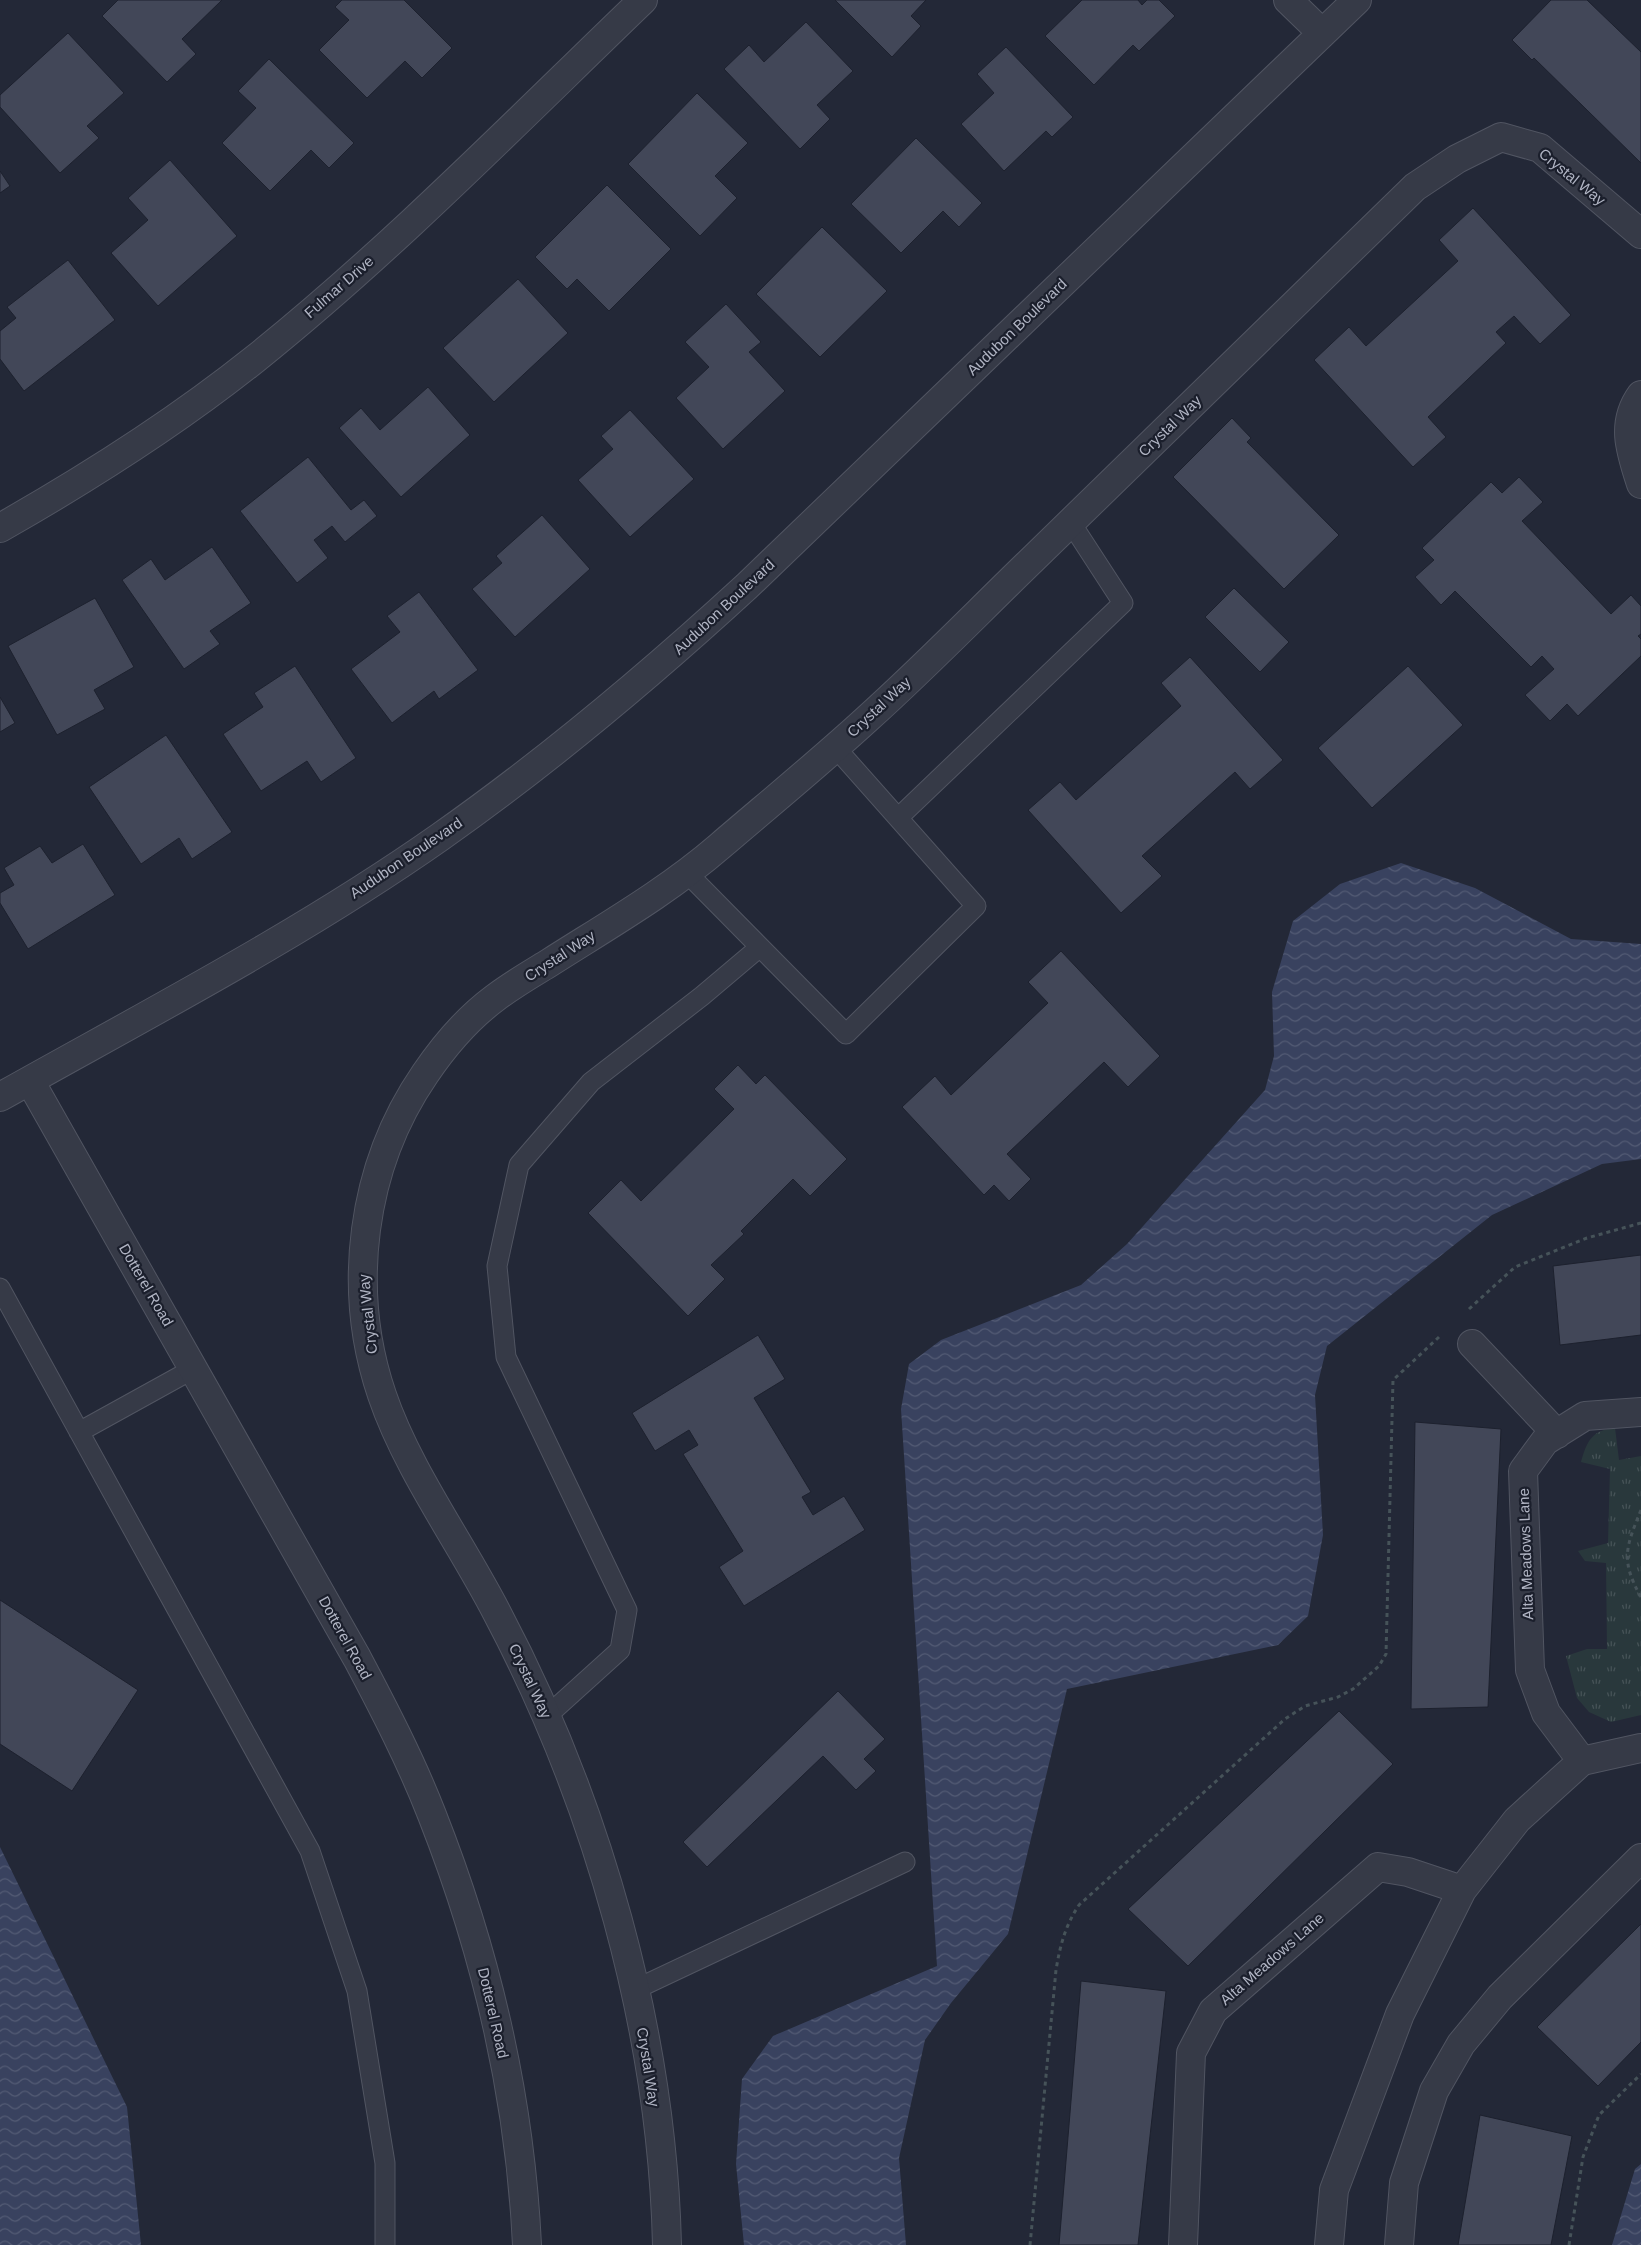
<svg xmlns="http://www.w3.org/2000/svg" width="1641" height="2245" viewBox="0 0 1641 2245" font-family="Helvetica,sans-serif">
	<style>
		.grass { fill: url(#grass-tufts) }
		.water { fill: url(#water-waves) }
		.building { fill: #424758; stroke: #1d212e }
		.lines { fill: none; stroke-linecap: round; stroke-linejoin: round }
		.service-casing { stroke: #515562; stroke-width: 21 }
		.minor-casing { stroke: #515562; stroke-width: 30 }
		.path { stroke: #465359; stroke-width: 3; stroke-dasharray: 4 4; stroke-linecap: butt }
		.service { stroke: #363a47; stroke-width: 19 }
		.minor { stroke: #363a47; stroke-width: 28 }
		.labels { text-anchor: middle; stroke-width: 4.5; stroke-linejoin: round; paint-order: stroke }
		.street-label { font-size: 15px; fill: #b1b5c4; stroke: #1b1f2c }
	</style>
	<defs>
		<pattern id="grass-tufts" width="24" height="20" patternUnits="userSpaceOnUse" patternTransform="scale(1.25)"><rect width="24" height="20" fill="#29383c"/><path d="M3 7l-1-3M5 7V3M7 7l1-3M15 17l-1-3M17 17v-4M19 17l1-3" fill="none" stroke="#465357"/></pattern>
		<pattern id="water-waves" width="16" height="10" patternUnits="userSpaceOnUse" patternTransform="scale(1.25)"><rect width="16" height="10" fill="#39425f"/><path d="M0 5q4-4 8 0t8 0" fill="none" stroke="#535b74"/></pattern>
	</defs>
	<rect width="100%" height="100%" fill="#232837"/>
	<path class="grass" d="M1615,1428l4,32 22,-4v259l-30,7 -22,-10 -12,-14 -11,-42 21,-7h20l-1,-86 -21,-2 -7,-10 30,-8 2,-74 -29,-7c6,-21 11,-32 34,-34z"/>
	<path class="water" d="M1401,863l74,25 96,51 70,5v215l-39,5 -110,51 -165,131 -12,49 8,140 -15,81 -30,29 -211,44 -59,245 -57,69 -26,37 -26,118 7,87h-162l-8,-81 6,-85 31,-43 164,-70 -36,-557 8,-45 32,-24 140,-55 46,-41 138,-154 9,-34 -2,-64 21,-71 47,-37z
		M0,1847l127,260 14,138h-141z
		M1641,2164v81h-29l23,-76z"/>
	<path class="building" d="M118,0h104l-40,39 14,15 -29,28 -65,-66z
		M342,0h62l48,48 -30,30 -17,-17 -38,37 -48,-48 30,-30 -14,-13z
		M835,0h91l-15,16 10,10 -29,31z
		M1082,0h56l4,5 5,-5h12l16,16 -36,35 -6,-6 -39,40 -49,-49z
		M1551,0h36l54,52v111l-107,-105 -2,2 -20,-20z
		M806,22l47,49 -36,34 13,14 -30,30 -76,-80 25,-24 15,17z
		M68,33l56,60 -37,33 12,12 -39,35 -60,-66v-12z
		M1006,47l67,70 -21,20 -6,-6 -42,40 -43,-47 33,-31 -17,-19z
		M269,59l85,84 -25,25 -18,-18 -41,41 -48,-48 34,-35 -18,-17z
		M697,93l51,50 -33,33 22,22 -37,38 -72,-72z
		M916,138l66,65 -23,24 -16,-16 -42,42 -50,-49z
		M170,160l67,76 -79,70 -47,-53 37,-33 -20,-22z
		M0,171l10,15 -10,7z
		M607,185l64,64 -62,62 -32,-32 -10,10 -32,-32z
		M1473,208l98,107 -31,29 -26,-28 -18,16 10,11 -78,74 18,20 -33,30 -99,-107 35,-33 17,19 92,-85 -19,-21z
		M822,227l65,64 -67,66 -64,-63z
		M68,260l47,60 -91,71 -24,-32v-28l16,-13 -9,-11z
		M518,279l50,54 -74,69 -51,-54z
		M726,304l35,38 -12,10 36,39 -62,58 -47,-51 33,-31 -24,-25z
		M428,387l42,48 -69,62 -62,-69 22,-20 19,22z
		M630,410l64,69 -64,58 -52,-57 35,-31 -12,-13z
		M1232,418l19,20 -4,4 92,93 -55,54 -111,-112z
		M308,457l43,53 13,-10 13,16 -32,26 -13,-16 -18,14 14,18 -31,25 -57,-72z
		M1519,477l24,25 -21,19 89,93 20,-19 10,11v28l-3,2 3,3v17l-63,60 -11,-12 -17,17 -25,-26 29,-26 -12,-13 -11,11 -76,-76 -14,14 -26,-28 19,-17 -12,-12 69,-66 11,11z
		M542,515l48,54 -75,68 -43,-48 30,-26 -6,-7z
		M212,547l39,56 -41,28 10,13 -36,25 -62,-89 29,-21 14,21z
		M1234,588l55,54 -29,30 -55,-55z
		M419,592l59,78 -39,29 -5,-8 -42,32 -41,-54 49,-37 -13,-16z
		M95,598l39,69 -40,23 11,19 -48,26 -49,-89z
		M1190,657l93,103 -33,29 -15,-17 -93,84 20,20 -41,37 -93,-103 32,-28 16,18 105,-94 -20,-23z
		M295,666l61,92 -35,24 -14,-21 -46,30 -38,-57 40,-27 -9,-14z
		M1408,666l55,59 -91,83 -54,-60z
		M0,697l15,26 -15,9z
		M166,735l66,97 -40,27 -13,-21 -38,26 -52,-77z
		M83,844l32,51 -87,54 -28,-46v-10l14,-8 -10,-17 36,-22 12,17z
		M1061,951l99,105 -32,31 -24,-25 -97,92 24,25 -22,22 -15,-16 -10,10 -82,-88 33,-31 16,19 97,-92 -20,-21z
		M738,1065l18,19 9,-9 82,84 -37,37 -17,-17 -52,52 3,3 -33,31 14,14 -37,37 -100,-103 33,-33 20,21 93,-92 -20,-20z
		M1641,1255v80l-81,10 -7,-79z
		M758,1335l27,44 -31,19 57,94 -9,5 11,18 31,-19 21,34 -121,76 -25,-39 24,-16 -60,-97 15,-9 -9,-15 -34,21 -23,-38z
		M1415,1422l86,7 -13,278 -77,2z
		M0,1600l138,90 -66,101 -72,-47z
		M838,1691l47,48 -21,20 12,12 -20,19 -33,-34 -116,111 -24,-25z
		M1339,1711l54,53 -205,202 -60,-57z
		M1641,1924v118l-43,44 -61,-59z
		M1081,1981l85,10 -28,254h-79z
		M1480,2115l92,21 -21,109h-93z"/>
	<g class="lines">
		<defs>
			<path id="service" d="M898,818l225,-215 -52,-80
				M688,874l158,160 130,-128 -141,-159
				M0,1288l310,563 47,140 28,172v82
				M79,1432l114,-63
				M547,1716l73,-66 7,-40 -121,-253 -9,-91 22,-101 72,-83 111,-86 58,-49
				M634,1990l271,-128"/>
			<path id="minor" d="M1288,0l34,33
				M1641,395c-21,29 -10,58 0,89
				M0,528c88,-50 175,-105 255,-169 137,-110 261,-237 388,-359
				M30,1081l327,577c27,51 54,103 75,157 54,137 88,283 95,430
				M0,1097c146,-82 302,-163 440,-260 108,-76 209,-161 307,-251l610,-586
				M1472,1344l85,90
				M1582,1761l-36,-48 -16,-43 -7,-199 22,-30 40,-25 56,-4
				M667,2245c-5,-215 -70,-443 -170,-632 -36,-70 -90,-144 -115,-218 -36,-106 -21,-228 43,-321 19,-28 43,-56 70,-76 17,-13 36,-24 54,-35 58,-37 119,-72 171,-117 49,-42 99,-83 147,-127 58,-52 112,-108 168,-162 127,-122 253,-246 380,-370l42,-28 44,-22 39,11 101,86
				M1183,2245l8,-192 22,-42 165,-144 30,5 54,18
				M1329,2245l5,-55 66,-176 62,-124 55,-70 65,-59 59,-13
				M1399,2245l5,-62 30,-92 27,-47 39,-47 141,-139"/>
		</defs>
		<use href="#service" class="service-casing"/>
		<use href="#minor" class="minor-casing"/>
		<path class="path" d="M1469,1309l46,-42 72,-29 54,-15
			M1641,1510c-15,37 -21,50 0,87
			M1030,2245l26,-275c4,-24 9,-44 23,-65l206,-186 20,-13 33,-9 15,-8 26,-23 7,-12 7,-274 46,-43
			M1569,2245l14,-88 16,-42 42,-41"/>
		<use href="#service" class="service"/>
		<use href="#minor" class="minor"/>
	</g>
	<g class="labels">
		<g class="street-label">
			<text transform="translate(1572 177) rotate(39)" y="5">Crystal Way</text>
			<text transform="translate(339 287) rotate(-41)" y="5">Fulmar Drive</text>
			<text transform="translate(1017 327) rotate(-44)" y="5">Audubon Boulevard</text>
			<text transform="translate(1170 426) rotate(-44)" y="5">Crystal Way</text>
			<text transform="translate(724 607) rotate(-43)" y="5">Audubon Boulevard</text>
			<text transform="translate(879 707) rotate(-43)" y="5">Crystal Way</text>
			<text transform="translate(406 858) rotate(-34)" y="5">Audubon Boulevard</text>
			<text transform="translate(560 956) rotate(-33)" y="5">Crystal Way</text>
			<text transform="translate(146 1285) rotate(60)" y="5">Dotterel Road</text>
			<text transform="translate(368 1314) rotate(-96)" y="5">Crystal Way</text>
			<text transform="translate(1526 1554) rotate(-92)" y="5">Alta Meadows Lane</text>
			<text transform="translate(345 1638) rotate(61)" y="5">Dotterel Road</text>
			<text transform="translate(530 1681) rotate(65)" y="5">Crystal Way</text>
			<text transform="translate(1272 1959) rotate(-41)" y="5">Alta Meadows Lane</text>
			<text transform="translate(493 2013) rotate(77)" y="5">Dotterel Road</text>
			<text transform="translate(648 2067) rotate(81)" y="5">Crystal Way</text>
		</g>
	</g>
</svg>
